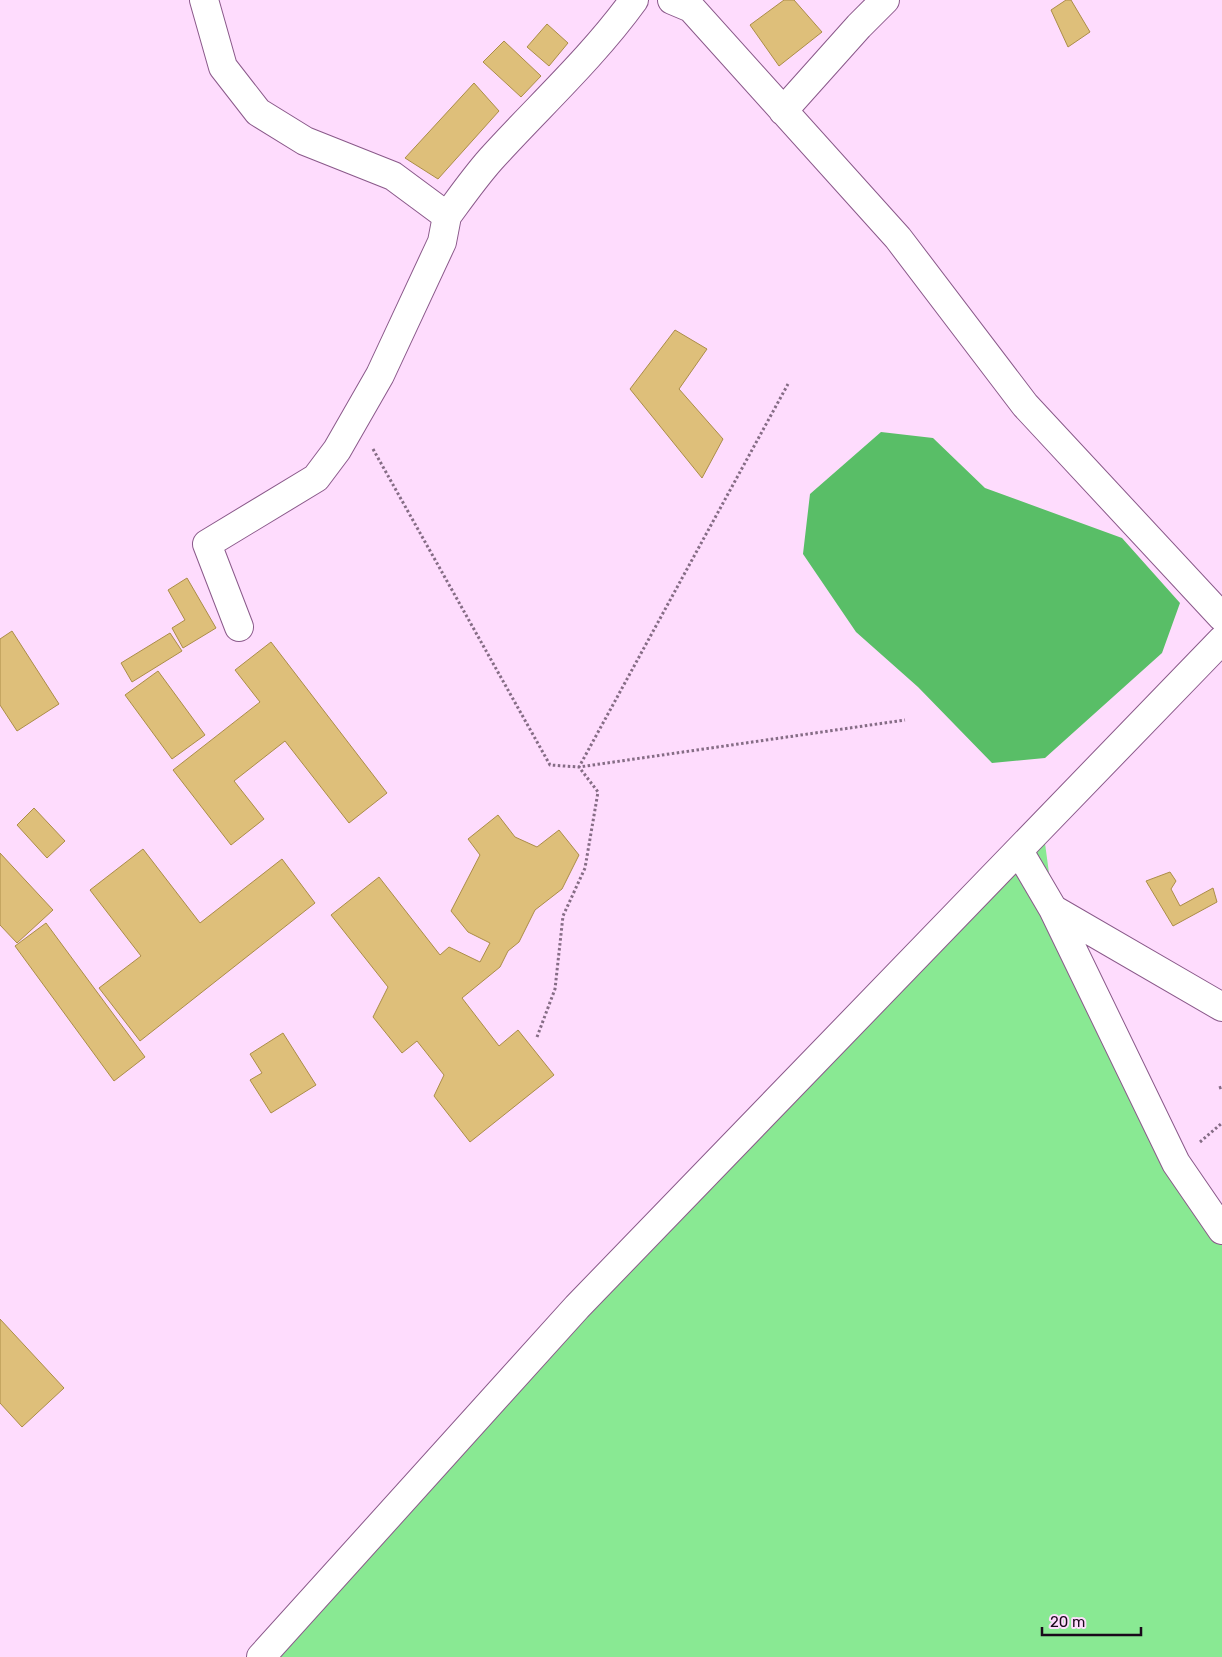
<svg xmlns="http://www.w3.org/2000/svg" width="1222" height="1657" viewBox="0 0 1222 1657" font-family="Rubik,sans-serif">
	<style>
		.green { fill: #89e993 }
		.forest { fill: #59be67 }
		.building { fill: #debf7a; stroke: #ab8d48 }
		.lines { fill: none; stroke-linecap: round; stroke-linejoin: round }
		.minor-casing { stroke: #8a598a; stroke-width: 30 }
		.path { stroke: #856c85; stroke-width: 3; stroke-dasharray: 2.5 2.5; stroke-linecap: butt }
		.minor { stroke: #fff; stroke-width: 28 }
	</style>
	<rect width="100%" height="100%" fill="#fedcfd"/>
	<path class="green" d="M1042,821l7,52 152,313 21,25v446h-960z"/>
	<path class="forest" d="M881,432l52,6 52,50 137,50 58,65 -18,50 -117,105 -53,5 -74,-76 -62,-55 -53,-78 7,-60z"/>
	<path class="building" d="M784,0h10l28,32 -43,34 -29,-41z
		M1066,0h5l19,32 -22,15 -17,-37z
		M547,24l21,19 -19,23 -22,-19z
		M504,41l37,35 -20,21 -38,-35z
		M474,83l25,28 -61,68 -33,-21z
		M675,330l32,19 -28,40 44,50 -21,39 -72,-89z
		M187,578l29,50 -33,20 -11,-20 13,-8 -17,-30z
		M12,631l47,73 -42,27 -17,-26v-66z
		M170,633l12,18 -50,31 -11,-19z
		M271,642l116,151 -38,30 -64,-82 -51,40 30,38 -33,26 -58,-75 87,-68 -25,-32z
		M158,671l47,64 -33,24 -47,-64z
		M34,808l31,33 -18,17 -30,-33z
		M498,815l17,22 22,10 22,-17 20,25 -17,34 -27,21 -16,32 -11,9 -8,16 -38,31 37,48 19,-16 36,45 -84,67 -36,-46 10,-21 -27,-34 -15,12 -29,-36 15,-30 -57,-72 48,-38 61,78 9,-8 31,15 10,-19 -22,-11 -17,-21 29,-56 -12,-16z
		M143,849l57,74 82,-64 33,44 -175,138 -41,-53 42,-32 -51,-66z
		M0,853l53,57 -36,33 -17,-18z
		M1170,872l6,9 -5,8 9,17 33,-18 4,14 -44,24 -27,-45z
		M46,923l99,134 -31,24 -99,-135z
		M283,1033l33,52 -45,28 -21,-33 12,-7 -12,-19z
		M0,1319l64,69 -42,39 -22,-24z"/>
	<g class="lines">
		<defs>
			<path id="minor" d="M204,0l19,67 35,45 47,29 88,35 54,40c14,-19 28,-39 44,-57 48,-53 101,-101 143,-159
				M672,0l19,8 207,230 127,167 197,212
				M783,111l76,-85 26,-26
				M239,627l-32,-83 109,-66 21,-28 43,-75 62,-133 5,-26
				M1019,851l34,58 123,254 46,67
				M1053,909l169,98
				M261,1657l316,-350 645,-667"/>
		</defs>
		<use href="#minor" class="minor-casing"/>
		<path class="path" d="M373,449l177,316 29,2 326,-47
			M537,1037l18,-48 8,-73 22,-48 13,-76 -19,-25 209,-383
			M1219,1088l3,-1
			M1200,1142l22,-19"/>
		<use href="#minor" class="minor"/>
	</g>
	<path d="M1042 1627v8h99v-8" fill="none" stroke="#1a081b" stroke-width="2.5"/>
	<text x="1050" y="1627" font-size="15" fill="#1a081b" stroke="#fedcfd" stroke-width="4" paint-order="stroke">20 m</text>
</svg>
